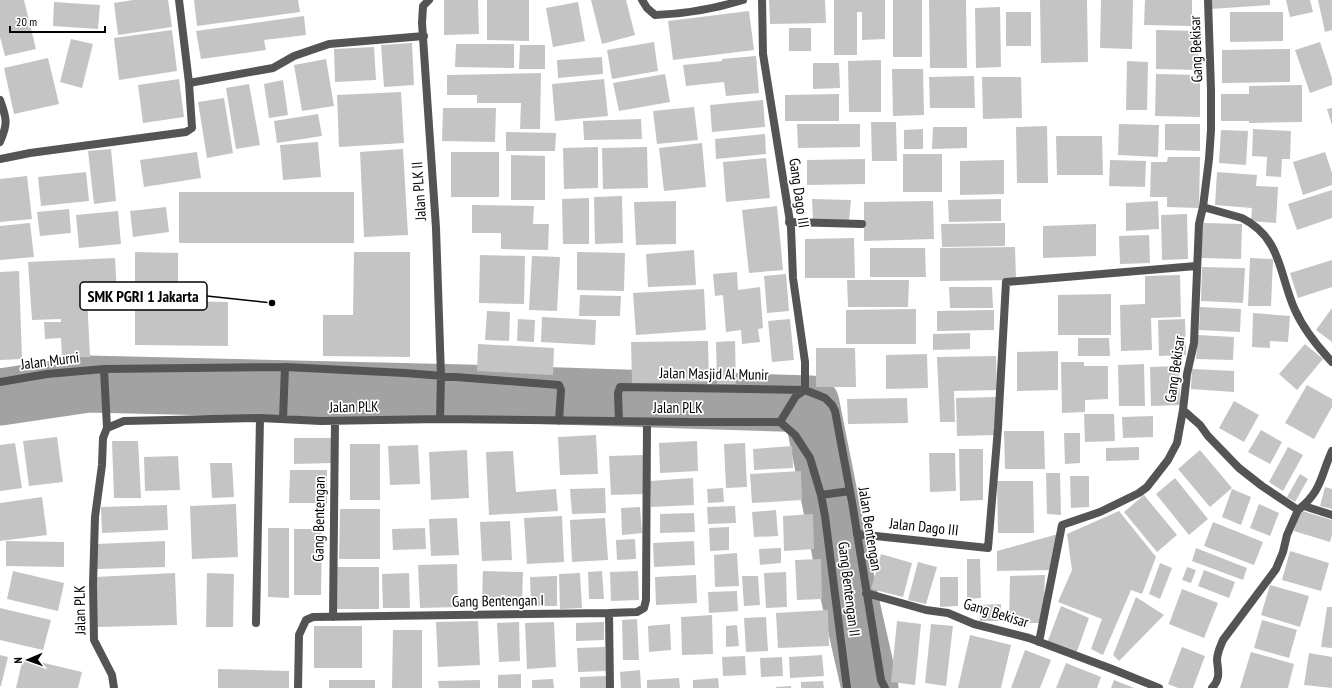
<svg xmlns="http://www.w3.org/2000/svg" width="1332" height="688" viewBox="0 0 1332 688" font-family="'PT Sans Narrow',sans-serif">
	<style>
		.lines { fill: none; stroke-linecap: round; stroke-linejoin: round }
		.river { stroke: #a2a2a2; stroke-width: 57 }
		.building { fill: #c4c4c4 }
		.service { stroke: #545454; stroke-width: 8 }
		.minor { stroke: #545454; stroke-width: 8 }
		.labels { text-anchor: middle; stroke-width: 3.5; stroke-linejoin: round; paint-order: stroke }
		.street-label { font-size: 15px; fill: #000; stroke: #fff }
		.leader { fill: none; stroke: #000; stroke-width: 1.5 }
		.callout-dot { fill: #000; stroke: #fff; stroke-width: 1.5 }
		.callout { fill: #fff; stroke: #000; stroke-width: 1.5 }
		.callout-label { font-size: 16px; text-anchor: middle; font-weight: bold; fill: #000 }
	</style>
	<rect width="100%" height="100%" fill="#fff"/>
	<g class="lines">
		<path class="river" d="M0,397l88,-13 377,9 346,11 38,191 21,93"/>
	</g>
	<path class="building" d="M0,0h24l12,49 -31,7 -5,-19z
		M133,0h35l4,27 -54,8 -4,-32z
		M194,0h104l2,12 -103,14z
		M444,0h34l1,34 -35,1z
		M487,0h42v41l-42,-1z
		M591,0h35l9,35 -33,9z
		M769,0h56l1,23 -56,1z
		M834,0h51v39l-23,1v-28h-5v43h-23z
		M893,0h29v57h-29z
		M929,0h37l1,68h-37z
		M1040,0h47l1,62 -47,1z
		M1101,0h32l-1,49 -32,-1z
		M1145,0h47v26l-48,-1z
		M1209,0h61v5l-60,4z
		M1286,0h24l3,12 -23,5z
		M1318,0h14v30l-7,2z
		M54,2l46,3 -2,24 -45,-3z
		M578,2l7,39 -32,6 -7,-39z
		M1000,7l1,60 -25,1 -1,-60z
		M749,11l5,39 -81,10 -5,-39z
		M1006,12h25v34h-25z
		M1230,12h53v29l-53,1z
		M304,16l2,19 -42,5 2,10 -65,9 -5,-28z
		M789,28h22v23h-22z
		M172,30l5,41 -58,9 -5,-42z
		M1156,30l43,1 -1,39 -42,-1z
		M71,39l22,5 -11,44 -22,-6z
		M654,42l4,29 -46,8 -5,-29z
		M1320,42l12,36v7l-22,8 -15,-43z
		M412,43l2,42 -30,2 -3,-42z
		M456,44h58v24l-59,-1z
		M520,45h25v24h-26z
		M374,47l2,33 -41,2 -1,-33z
		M1290,49v33l-68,1v-33z
		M756,56l3,37 -33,3 -2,-14 -38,4 -3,-21 39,-4v-2z
		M602,57l1,17 -45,4 -1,-18z
		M48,58l11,46 -45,10 -10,-46z
		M326,59l8,47 -32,5 -8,-46z
		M881,60v52h-32l-1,-51z
		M1127,61l21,1 -1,48h-21z
		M813,63h26l1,25 -27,1z
		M892,69h31l1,46 -31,1z
		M541,73l-1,56h-20l1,-26h-44v-8h-30v-20z
		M665,74l5,28 -51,9 -6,-28z
		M1156,74l44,1v42l-45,-1z
		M974,76l1,32h-45l-1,-31z
		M982,77h39l1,41 -39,1z
		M179,79l5,38 -41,6 -5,-38z
		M604,79l4,37 -53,5 -3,-37z
		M283,80l5,35 -19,3 -5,-34z
		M249,84l11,61 -24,4 -10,-61z
		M1302,85v37l-53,1v-2h-28v-27h28v-8z
		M401,92l3,51 -65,4 -2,-52z
		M839,94v27h-54v-26z
		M224,98l9,55 -26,5 -9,-56z
		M763,100l2,27 -53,5 -2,-27z
		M694,107l4,33 -41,4 -4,-33z
		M443,108h53l-1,34 -53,-1z
		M1332,108v17l-5,-16z
		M318,114l4,22 -45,7 -3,-22z
		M641,119l1,20 -58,1 -1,-19z
		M871,122h25l1,39h-25z
		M797,124h63v23l-62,1z
		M1119,124l40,1 -1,32 -40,-2z
		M1165,124h35v27l-35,-1z
		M1047,126l1,57h-31l-1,-56z
		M933,127h34v21l-35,1z
		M923,129v20h-19v-19z
		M1253,129l38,2 -1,28h-8l-1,18 -15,-1 1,-19 -15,-1z
		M1221,130l27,1 -2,34 -27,-2z
		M506,132l50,1 -1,18h-49z
		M765,134l1,20 -50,5 -1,-20z
		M1056,136h46l1,39h-46z
		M318,142l3,35 -38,3 -3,-35z
		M702,143l4,44 -42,4 -5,-43z
		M598,147v41l-34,1 -1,-41z
		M647,147l1,41 -45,1 -1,-41z
		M111,149l5,52 -22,3 -6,-53z
		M403,149l5,86 -44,2 -4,-85z
		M197,152l4,26 -57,9 -4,-27z
		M451,152h48v45h-48z
		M1325,152l7,21v12l-29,10 -10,-33z
		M903,154h39v38h-39z
		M511,155l34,1v44h-34z
		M1168,157h32l-1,51 -32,-1v-10h-17l1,-35h16z
		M766,158l4,40 -44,4 -3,-40z
		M865,159v25l-58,1v-25z
		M1004,160v34l-44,1v-34z
		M1110,160l36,1 -1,26 -36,-1z
		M86,172l3,29 -48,5 -3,-29z
		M1217,172l40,3 -1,11 22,1 -2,36 -25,-2 1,-13 -37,-3z
		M27,176l5,43 -32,3v-43z
		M1332,190v28l-35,12 -9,-26z
		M179,192h175v51h-175z
		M622,196l1,47 -28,1 -1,-47z
		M589,198v46h-26l-1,-45z
		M812,199l39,1 -2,21 -36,-1z
		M1001,199v22l-52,1 -1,-22z
		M676,201v43l-40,1 -2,-43z
		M933,201l1,38 -70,2v-39z
		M1158,201l1,28 -33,2v-28z
		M472,205l62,1 -1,18h16l-1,26 -47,-1v-16h-29z
		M777,206l6,64 -34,3 -7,-63z
		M166,207l3,25 -36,5 -3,-26z
		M69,209l2,24 -31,3 -3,-24z
		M118,211l3,33 -42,4 -3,-33z
		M1187,214l1,45 -26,1 -1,-45z
		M30,223l4,34 -34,3v-34z
		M1005,223v23l-63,1 -1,-23z
		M1203,223l39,1 -1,35 -40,-1z
		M1096,224v32l-53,2v-32z
		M1149,235l1,28 -30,1 -1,-28z
		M854,238l1,40h-50v-39z
		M1015,247l1,33 -76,1v-33z
		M870,248h55l1,29h-56z
		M694,250l2,35 -48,2 -2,-33z
		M135,252l43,1v48l50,1v44l-93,-1z
		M354,252h56v105l-87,-1v-41h30z
		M577,252l48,1 -1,38 -47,-1z
		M480,255l45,1 -1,48 -45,-1z
		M532,256l28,1 -3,54 -28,-1z
		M115,258l2,37 -30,1 3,61 -28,1 -1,-20 -16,1 -1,-17h17v-3l-29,1 -4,-58z
		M1250,258l23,1 -2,47h-23z
		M1332,260v27l-34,11 -8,-25z
		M1202,267l43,1 -2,35 -42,-2z
		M19,271l3,88 -22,1v-88z
		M737,272l1,18 22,-3 3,41 -5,1 2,13 -18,2 -1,-14 -15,2 -3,-37 -8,1 -2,-22z
		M786,274l3,37 -22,2 -3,-37z
		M1180,275l1,42 -30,1 1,32 -31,1 -1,-46 25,-1v-28z
		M847,280h62l-1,27h-60z
		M949,287h43l1,21h-43z
		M704,289l2,41 -70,5 -3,-42z
		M1111,294v41h-53v-40z
		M580,295l41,1 -1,20h-41z
		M1200,307l41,2 -1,23 -41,-2z
		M1332,308v34l-16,-12z
		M916,309v35h-70v-34z
		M994,310v20l-57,1v-20z
		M487,311l23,1 -1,29 -24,-1z
		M1253,313l37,3 -2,26 -18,-1v7l-18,-1z
		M542,317l54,3 -1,25 -54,-3z
		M518,319l17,1 -1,22 -17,-1z
		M790,319l4,41 -22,2 -4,-41z
		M1185,319l1,36 -27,1 -1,-36z
		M970,333v16l-37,1v-16z
		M1198,335l36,2 -1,23 -37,-1z
		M1078,338h31l1,18h-32z
		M708,341l1,41 -77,1 -1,-41z
		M735,341l1,43h-19l-1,-42z
		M478,344l76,4 -1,27 -76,-4z
		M1305,344l18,15 -26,31 -18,-16z
		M816,348h39l1,39h-40z
		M1058,351v39l-41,1v-39z
		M927,354l1,34 -42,1v-34z
		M996,356l1,34 -43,1 1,31h-15l-3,-65z
		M1061,362h23v4h24v33l-23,1v12l-23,1z
		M1144,364l1,42h-26l-1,-41z
		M1179,366l1,39 -29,1 -1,-39z
		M1192,369l42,2v21l-43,-3z
		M1307,385l25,14v8l-18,32 -29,-16z
		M996,397v38l-39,1 -1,-38z
		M907,398l1,25 -60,1 -1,-25z
		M1234,401l25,14 -15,27 -25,-14z
		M1084,414h30l1,27 -30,1z
		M1153,416v21l-30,1 -1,-21z
		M1261,430l21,12 -12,22 -22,-12z
		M1004,431h40l1,38h-40z
		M1064,433h16v30l-15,1z
		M596,435l2,39 -38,1 -2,-38z
		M57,437l6,45 -34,4 -6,-45z
		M294,438h38v25l-38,1z
		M112,441h26l3,57h-27z
		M697,441l1,30 -38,2 -1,-30z
		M15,443l7,45 -22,3v-46z
		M745,443l2,44 -21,1 -2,-44z
		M350,444h30v56h-30z
		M418,445l2,39 -30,1 -2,-39z
		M792,446l1,22 -39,2 -1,-21z
		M1139,447v13l-33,1v-13z
		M1288,447l15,8 -20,36 -14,-9z
		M959,449h24v51l-23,1z
		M467,450l2,48 -38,2 -2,-48z
		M1200,450l32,38 -22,19 -32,-38z
		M513,451l3,41 40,-3 2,22 -69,4 -3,-63z
		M929,453h26l1,38 -26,1z
		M643,455l2,39 -34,1 -2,-39z
		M178,456l2,34 -35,1 -1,-34z
		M210,463h22l2,34 -22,1z
		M290,470h37v33h-38z
		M801,471l1,29 -50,3 -2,-29z
		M1046,473h14l1,42 -14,-1z
		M1300,474l8,5 -13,23 -8,-5z
		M1070,476h19v31l-18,1z
		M693,478l1,27 -43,2 -1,-26z
		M1175,478l33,41 -19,16 -33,-41z
		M997,481h36l1,52h-36z
		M1325,487l7,2v20l-12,-3z
		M605,488l1,25 -34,1 -2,-25z
		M723,488l1,14 -16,1 -1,-14z
		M1232,489l19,8 -10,28 -19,-8z
		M1144,495l33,40 -20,17 -33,-40z
		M42,497l5,38 -47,6v-38z
		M236,504l2,53 -46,2 -2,-53z
		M1259,504l20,9 -9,23 -20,-8z
		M167,505l1,25 -66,3 -1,-26z
		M735,506l1,17 -28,1 -1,-17z
		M640,507l2,26 -20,2 -1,-27z
		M340,509h40v50h-41z
		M776,510l2,26 -24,1 -2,-25z
		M1299,510l33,10v15l-2,7 -36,-11z
		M1119,511l37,46 -14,37 -11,-4 -28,65 -12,-6 11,-30 -44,-17 14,-32 -5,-36z
		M694,513l1,19 -35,1v-19z
		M813,514l1,35 -30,2 -1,-35z
		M562,516l2,46 -37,2 -3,-46z
		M457,518l2,37 -28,1 -2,-37z
		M605,518l3,42 -36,2 -2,-42z
		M510,521l2,39 -30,1 -2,-39z
		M1213,522l50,20 -9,23 -50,-19z
		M729,527v23l-19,1 -1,-23z
		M268,528h21v70l-21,-1z
		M425,528l1,21 -33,1 -1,-21z
		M294,529h28l-1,66h-27z
		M1058,534l-6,36 -55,1v-20z
		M635,539l1,20 -19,1 -1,-20z
		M6,541l58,1v25l-58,-1z
		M165,541v26l-68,2v-25z
		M694,541l1,24 -41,2 -1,-24z
		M781,548v15l-21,2 -1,-16z
		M1196,548l51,20 -4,12 -51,-19z
		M1290,551l39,12 -8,28 -39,-11z
		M737,553l2,33 -24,1 -1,-32z
		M881,554l31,9 -9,34 -32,-8z
		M821,559l1,40 -25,1 -2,-40z
		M967,559h13l1,39 -14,1z
		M918,562l19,5 -11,37 -18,-4z
		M1160,563l12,5 -12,31 -11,-5z
		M457,564l1,43 -38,1 -2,-43z
		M336,567h43v42h-43z
		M1187,567l9,3 -5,13 -9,-3z
		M1204,570l31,12 -6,16 -31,-12z
		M13,571l51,12 -6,28 -51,-12z
		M483,571l40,1 -1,29 -40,-1z
		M602,571l2,28h-15l-1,-27z
		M638,571l1,29 -28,1 -1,-29z
		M786,572l1,35 -21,1 -2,-35z
		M175,573l2,52 -80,2 -2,-50z
		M207,573l27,1 -1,53h-27z
		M409,573l1,35h-27l-1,-34z
		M580,573l2,35 -22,1 -1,-35z
		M696,575l1,28 -41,2 -1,-28z
		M1045,575l-2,48h-34l1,-47z
		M557,576v30h-26l-1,-29z
		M742,576h16l2,29 -16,1z
		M940,577h18v29l-18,1z
		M1270,585l39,11 -9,31 -39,-12z
		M1182,589l36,14 -14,35 -35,-14z
		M737,591l1,20 -29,2 -1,-21z
		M1136,597l28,18 -45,46 -6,-6z
		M1001,604v17h-21l-1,-16z
		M1061,606l28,12 -13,36 -29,-11z
		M1327,607h5v41l-11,-1z
		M0,608l51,12 -8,30 -43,-10z
		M828,610l1,36 -51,2 -2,-35z
		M712,615l1,39 -31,1 -1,-38z
		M766,617l2,34 -22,1 -2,-34z
		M637,619l2,41h-16l-1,-40z
		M1262,620l35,10 -8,28 -35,-10z
		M478,621l2,44 -42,2 -2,-45z
		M897,621l24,3 -6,61 -24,-3z
		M519,622l1,39 -21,1 -2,-39z
		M554,622l2,45 -29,2 -2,-46z
		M604,622v18l-28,1v-18z
		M670,624l1,26 -22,2 -1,-26z
		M931,624l22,2 -7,60 -21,-3z
		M737,625l2,21 -13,1v-21z
		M314,626h48v42h-48z
		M393,630h29v58h-30z
		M970,635l41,10 -10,43h-43z
		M605,647l1,24 -28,1 -1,-24z
		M1182,647l23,9 -12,32h-15l-10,-4z
		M1025,650l26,10 -11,28h-29z
		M1251,652l43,12 -6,24h-48z
		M1309,653l23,4v31l-28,-3z
		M0,655l8,2 -7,29h-1z
		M822,655l2,21 -34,2 -1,-21z
		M745,656l1,19 -23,1 -1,-19z
		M782,657l1,19 -22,1 -1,-19z
		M23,658l59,14 -4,16h-62z
		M1066,663l35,14 -4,11h-41z
		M218,669l71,2v17h-71z
		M640,670l1,18h-20l-1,-16z
		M521,674v14h-23v-13z
		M606,676v12h-26v-11z
		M679,678l1,10h-33v-8z
		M718,678l1,10h-26v-8z
		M553,679l1,9h-22v-8z
		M329,680h46v8h-46z
		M480,680v8h-41l-1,-7z
		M1114,680l20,8h-23z
		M823,681l1,7h-23v-6z
		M791,686v2h-15v-1z"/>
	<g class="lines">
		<path class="service" d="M789,222l73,2"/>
		<path class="minor" d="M179,0l10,83
			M429,0l-6,6 -1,17 14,205 5,148 -1,43
			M642,0l5,8 8,7c30,-1 59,-6 88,-15
			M762,0l1,54 28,174 2,50 12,84v28
			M1208,0l3,90v40l-2,29 -6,48 -4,17 -5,119 -7,31 -4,36 17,15 8,11 31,32 23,18 36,24 -11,25 -4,17 -7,17 -53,71c-3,7 -6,13 -6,20 1,11 4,18 -5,28
			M0,100c7,19 8,24 0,42
			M0,159l30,-6 156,-21 6,-4 -3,-45 84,-15 21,-12 35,-12 95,-8
			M1203,207l39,11c40,20 37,57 53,92 9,20 22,36 37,52
			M104,369l3,59
			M0,382l47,-8 57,-5 181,-2 120,6 154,12 2,5 -2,31
			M283,419l2,-52
			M619,421l-1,-28 2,-6 185,3 20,8 7,7 3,6 17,91 29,178 4,8
			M780,422l16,-26 9,-6
			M821,495l29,-4
			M1304,506l28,9
			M1298,510c24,-19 22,-33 34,-59
			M857,534l131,14 10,-120 8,-146 190,-16
			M866,593l60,17 22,3 26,11 55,14 83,31 47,19
			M609,613l28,-1 7,-4 2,-8 1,-178
			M333,617l2,-196
			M256,623l4,-205
			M1039,642l23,-117 38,-13 39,-19 8,-6 21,-27 9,-17 6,-33
			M114,688l-2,-13 -18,-35 -1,-56 2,-67 7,-52 1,-27 4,-10 17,-7 136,-3 61,3 119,-2 253,3h87l15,13 15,23 11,37 4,21 22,172
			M298,688l1,-53 7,-15 7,-3 296,-4 1,75"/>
	</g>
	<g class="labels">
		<g class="street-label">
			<text transform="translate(1196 49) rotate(-92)" y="5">Gang Bekisar</text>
			<text transform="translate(419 191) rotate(-94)" y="5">Jalan PLK II</text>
			<text transform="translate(799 193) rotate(82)" y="5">Gang Dago III</text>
			<text transform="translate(50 361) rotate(-7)" y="5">Jalan Murni</text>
			<text transform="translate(1175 369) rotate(-82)" y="5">Gang Bekisar</text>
			<text transform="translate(714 374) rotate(1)" y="5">Jalan Masjid Al Munir</text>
			<text transform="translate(354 407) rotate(-1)" y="5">Jalan PLK</text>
			<text x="678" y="413">Jalan PLK</text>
			<text transform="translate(319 519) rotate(-89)" y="5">Gang Bentengan</text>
			<text transform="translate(924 527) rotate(6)" y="5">Jalan Dago III</text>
			<text transform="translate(870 529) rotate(81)" y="5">Jalan Bentengan</text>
			<text transform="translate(849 589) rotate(83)" y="5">Gang Bentengan II</text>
			<text transform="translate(498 601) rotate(-1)" y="5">Gang Bentengan I</text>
			<text transform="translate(80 610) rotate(-91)" y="5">Jalan PLK</text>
			<text transform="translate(996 613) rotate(17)" y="5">Gang Bekisar</text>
		</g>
	</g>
	<path class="leader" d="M272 303L207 296"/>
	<circle class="callout-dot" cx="272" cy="303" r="4"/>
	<rect class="callout" x="80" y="282" width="127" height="28" rx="4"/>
	<g class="callout-label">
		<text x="143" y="302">SMK PGRI 1 Jakarta</text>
	</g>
	<g transform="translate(28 660) rotate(268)" stroke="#ffffff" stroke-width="3" paint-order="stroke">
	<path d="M0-3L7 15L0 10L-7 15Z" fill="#000000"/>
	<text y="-6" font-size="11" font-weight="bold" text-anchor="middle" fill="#000000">N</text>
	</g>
	<path d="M10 26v6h95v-6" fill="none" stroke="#000000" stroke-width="2"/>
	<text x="16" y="26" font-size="12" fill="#000000" stroke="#ffffff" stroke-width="3" paint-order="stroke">20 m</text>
</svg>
